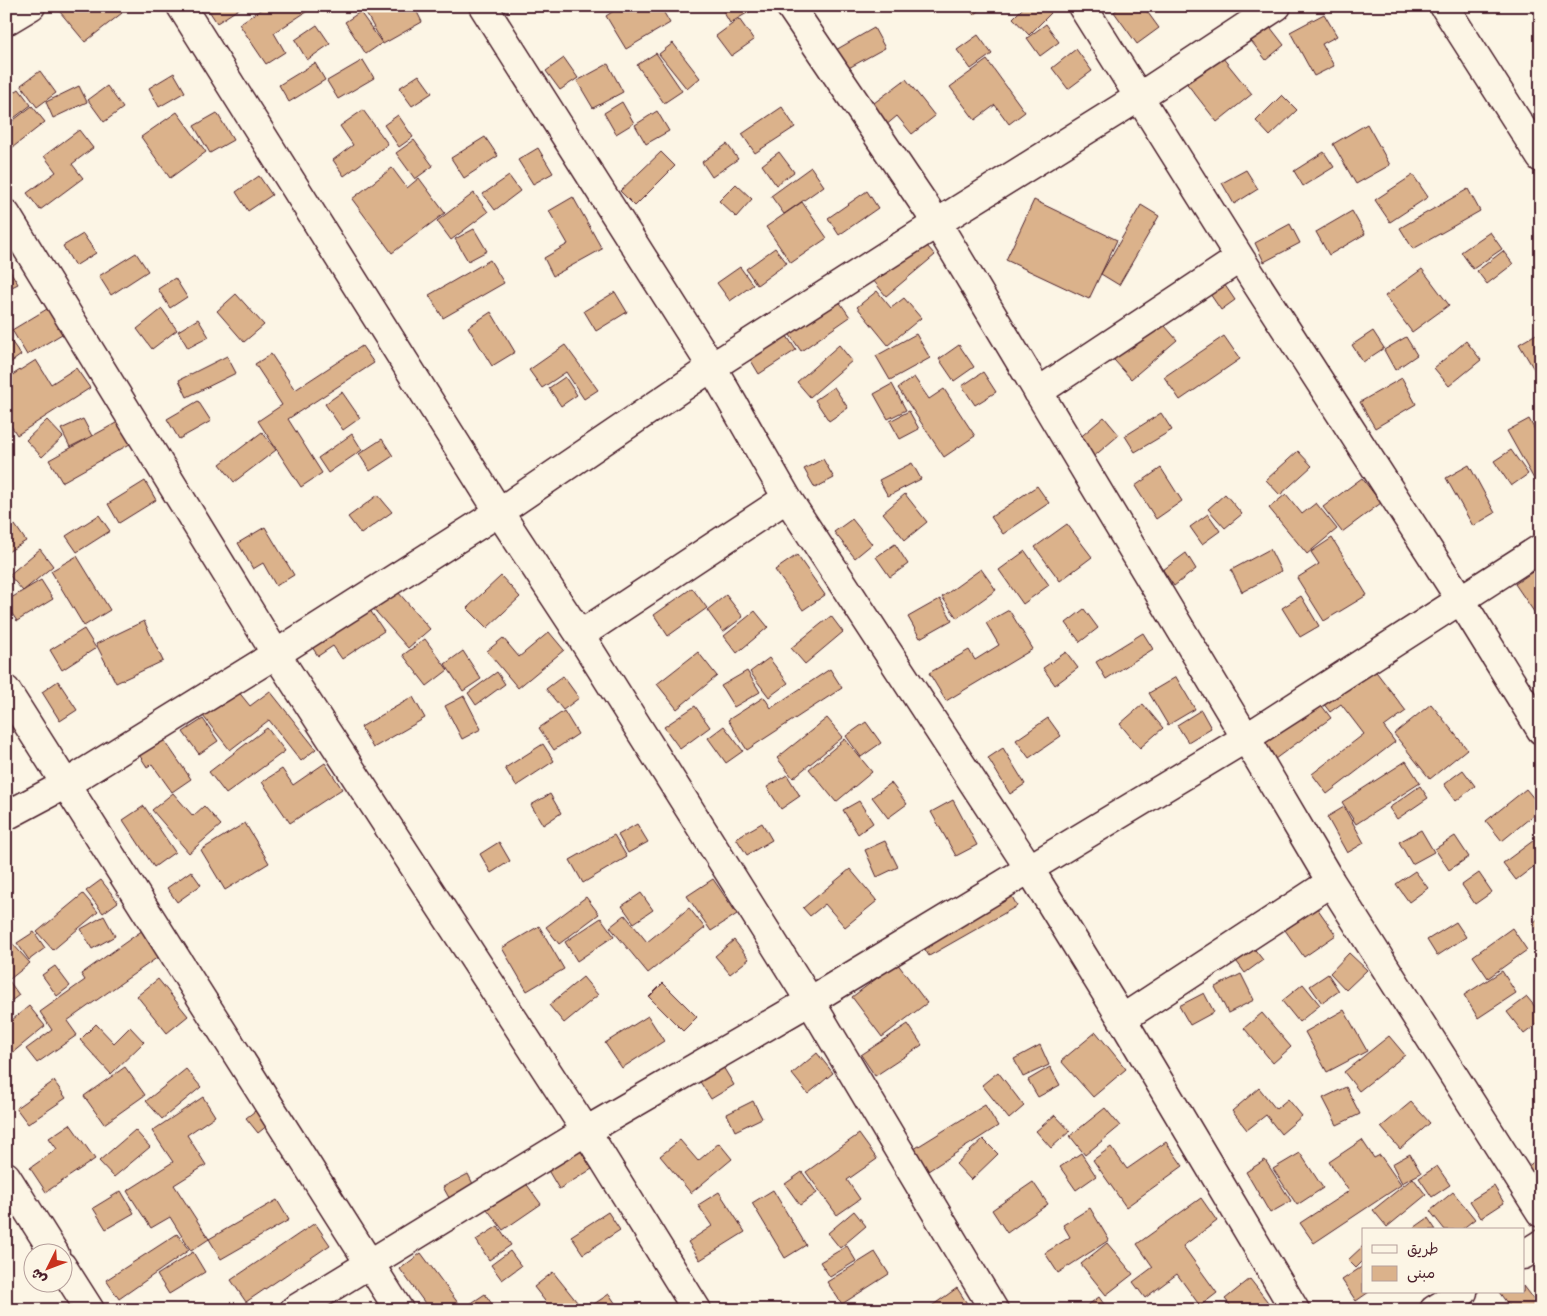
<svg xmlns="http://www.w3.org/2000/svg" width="1547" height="1316" viewBox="0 0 1547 1316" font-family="'Balsamiq Sans','Playpen Sans Arabic',sans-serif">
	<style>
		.building { fill: #dbb28b; stroke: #4a1f2b }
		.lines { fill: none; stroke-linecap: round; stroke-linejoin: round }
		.street-casing { stroke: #4a1f2b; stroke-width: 31 }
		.secondary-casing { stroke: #4a1f2b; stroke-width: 31 }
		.street { stroke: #fcf5e5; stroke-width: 28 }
		.secondary { stroke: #fcf5e5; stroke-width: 28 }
	</style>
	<rect width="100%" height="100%" fill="#fcf5e5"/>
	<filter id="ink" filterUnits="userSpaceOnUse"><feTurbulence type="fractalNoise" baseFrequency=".02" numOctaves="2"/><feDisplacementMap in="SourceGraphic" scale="10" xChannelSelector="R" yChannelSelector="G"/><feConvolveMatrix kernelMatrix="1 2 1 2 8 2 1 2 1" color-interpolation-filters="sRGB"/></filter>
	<g filter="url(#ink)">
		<path class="building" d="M55,6h62l5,7 -37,29z
			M206,6h37l-26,17z
			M266,6h49l-41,27 11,19 -19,12 -27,-40z
			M362,6h52l8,16 -39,22z
			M621,6h39l10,17 -44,26 -20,-33z
			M720,6h32l2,3 -24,14z
			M967,6h18l-11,9z
			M1025,6h20l6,7 -22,22 -16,-17z
			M1121,6h22l16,22 -22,16 -23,-32z
			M360,12l22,31 -16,11 -21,-32z
			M1324,14l13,22 -15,8 12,22 -20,10 -24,-44z
			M739,19l15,21 -23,16 -15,-20z
			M1267,23l17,22 -18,15 -18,-23z
			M1046,24l13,18 -19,14 -13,-18z
			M317,25l13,19 -23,16 -12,-20z
			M874,28l11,20 -40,22 -11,-19z
			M978,35l14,19 -21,15 -14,-19z
			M673,43l27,35 -13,11 -28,-35z
			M1076,49l16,22 -24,18 -16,-21z
			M1218,52l34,42 -35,28 -33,-42z
			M656,53l26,38 -18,12 -27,-38z
			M564,58l14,20 -18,12 -14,-19z
			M363,60l11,18 -36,21 -11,-18z
			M987,60l38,52 -16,12 -14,-19 -20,15 -25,-33z
			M315,63l10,17 -36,22 -10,-17z
			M608,64l15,28 -30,16 -16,-27z
			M40,71l16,22 -19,14 -16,-22z
			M174,73l11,19 -26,15 -10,-19z
			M419,75l13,18 -20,13 -13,-18z
			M906,79l29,37 -23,18 -15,-18 -12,10 -15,-20z
			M79,86l8,16 -34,16 -7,-16z
			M107,86l16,22 -19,14 -16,-22z
			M19,89l12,16 -21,16 -4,-5v-18z
			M1282,95l15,15 -27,26 -14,-15z
			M622,102l12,21 -18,11 -12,-21z
			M32,106l13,16 -37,29 -2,-1v-24z
			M782,107l13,20 -40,26 -13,-19z
			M363,110l25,34 -44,32 -11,-16 20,-15 -13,-19z
			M657,111l12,20 -23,13 -11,-19z
			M177,112l29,40 -36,26 -29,-41z
			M217,113l16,27 -23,13 -16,-27z
			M398,115l15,22 -14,10 -15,-22z
			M1367,124l23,41 -34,19 -23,-40z
			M79,130l14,18 -21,16 11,14 -43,32 -13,-17 29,-21 -12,-16z
			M485,137l13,19 -34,22 -13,-20z
			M414,140l19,26 -18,13 -19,-26z
			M727,144l11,15 -26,18 -10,-15z
			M538,148l15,25 -20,11 -15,-24z
			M661,152l14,14 -40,40 -15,-15z
			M779,152l15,20 -18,13 -14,-20z
			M1324,152l10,15 -31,19 -9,-15z
			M811,167l13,19 -40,28 -13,-18z
			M392,168l15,20 12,-10 26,35 -53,40 -40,-54z
			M1246,170l12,19 -24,15 -12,-21z
			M1413,175l15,22 -38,25 -15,-22z
			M259,176l13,19 -24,16 -12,-19z
			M509,176l11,15 -25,19 -12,-16z
			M736,184l16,15 -16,18 -17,-16z
			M1468,189l12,22 -67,38 -13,-21z
			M867,191l11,17 -39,27 -11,-17z
			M474,193l14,19 -37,28 -14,-19z
			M573,197l29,52 -49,27 -9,-18 24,-14 -19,-33z
			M1034,200l83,40 -28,59 -83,-39z
			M802,202l25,36 -36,25 -25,-36z
			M1141,205l18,11 -40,69 -18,-11z
			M1352,211l13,23 -36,21 -13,-23z
			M1290,224l10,19 -36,19 -9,-19z
			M911,228l24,27 -49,41 -22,-27z
			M474,229l13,22 -19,10 -13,-22z
			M1490,232l12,17 -29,20 -12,-17z
			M83,234l13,19 -21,13 -12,-20z
			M775,248l12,15 -30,22 -11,-16z
			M1503,251l10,13 -26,20 -10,-13z
			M136,253l12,18 -37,24 -12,-19z
			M490,260l14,23 -61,35 -14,-23z
			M6,264l12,20 -12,6z
			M740,267l13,18 -23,16 -13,-18z
			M1422,269l27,36 -37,27 -27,-36z
			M175,278l12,19 -17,11 -12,-19z
			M1222,281l13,19 -14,10 -13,-19z
			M832,291l18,26 -49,34 -18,-26z
			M877,291l14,17 13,-10 17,20 -33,27 -31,-38z
			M615,292l12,20 -31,19 -12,-20z
			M236,294l28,31 -20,17 -27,-31z
			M52,306l15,25 -40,24 -15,-25z
			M162,309l15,21 -25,19 -15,-20z
			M491,312l24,40 -23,14 -24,-39z
			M1153,312l24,28 -46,39 -24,-27z
			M198,319l11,18 -21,11 -10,-17z
			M783,330l13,20 -37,24 -12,-20z
			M1373,331l11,17 -21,14 -11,-17z
			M1538,333l3,5v43l-22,-37z
			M6,334l15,21 -15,11z
			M916,334l14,24 -40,22 -14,-24z
			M1224,336l16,23 -60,41 -16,-23z
			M1406,337l11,18 -22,15 -11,-20z
			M1466,341l15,19 -32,26 -15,-18z
			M565,345l33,45 -14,9 -18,-27 -24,16 -13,-18z
			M839,345l13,16 -42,36 -13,-15z
			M959,345l15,22 -20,14 -15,-22z
			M362,346l12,17 -86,56 34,54 -21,14 -43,-66 24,-16 -27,-41 16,-10 24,36z
			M227,356l9,17 -49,24 -8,-17z
			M36,360l15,24 25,-16 14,20 -73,47 -11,-17v-39z
			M983,372l13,20 -21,13 -13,-19z
			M565,377l12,18 -16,11 -12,-18z
			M914,377l15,22 15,-10 31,47 -31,21 -46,-69z
			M1402,378l14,26 -41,24 -15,-26z
			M892,384l14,26 -18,9 -14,-25z
			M834,387l14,21 -19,13 -14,-21z
			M342,392l18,26 -17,12 -18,-26z
			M198,401l13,20 -32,18 -12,-20z
			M909,411l10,18 -19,10 -10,-18z
			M1161,413l11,17 -37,22 -10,-16z
			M1104,417l15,18 -27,23 -15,-18z
			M125,418l12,22 -75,42 -13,-22z
			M83,419l9,17 -22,11 -9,-18z
			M1529,419l12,22v46l-2,1 -32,-57z
			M47,420l16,17 -21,20 -16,-17z
			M262,432l14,18 -42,32 -14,-18z
			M352,434l10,16 -34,23 -10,-15z
			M382,439l11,17 -23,15 -11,-17z
			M1511,450l17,24 -17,12 -17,-25z
			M1298,451l14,15 -32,29 -14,-15z
			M823,459l11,19 -19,10 -11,-19z
			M912,463l9,16 -33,17 -9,-16z
			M1469,465l26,48 -22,13 -27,-48z
			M1161,468l21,33 -26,18 -21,-33z
			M1362,478l19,25 -39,29 -19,-25z
			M145,481l11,19 -37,23 -11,-19z
			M1037,486l12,17 -46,31 -12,-17z
			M905,494l22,28 -22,18 -22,-27z
			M1225,494l17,20 -17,14 -17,-19z
			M1286,494l16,20 14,-11 21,26 -30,25 -38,-46z
			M378,495l14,17 -31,22 -13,-17z
			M1208,514l12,17 -18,13 -12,-17z
			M99,515l11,16 -33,21 -11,-16z
			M852,519l20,25 -17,14 -21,-26z
			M1067,524l25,33 -32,24 -25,-34z
			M15,525l11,16 -20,12v-23z
			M265,527l29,48 -18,11 -13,-23 -10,6 -15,-26z
			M1332,538l35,57 -43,26 -27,-43 22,-14 -8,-12z
			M895,544l13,20 -18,13 -14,-20z
			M40,549l13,17 -30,25 -14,-16z
			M1270,549l11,22 -39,21 -11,-22z
			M1025,551l24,34 -26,19 -24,-34z
			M1186,553l10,16 -22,17 -11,-16z
			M797,555l28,40 -22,15 -28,-40z
			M77,556l33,54 -26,16 -33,-55z
			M1541,566v56l-26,-38z
			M981,569l15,21 -39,28 -15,-21z
			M501,576l19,21 -33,31 -20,-20z
			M385,577l45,52 -22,19 -45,-51z
			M41,580l12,19 -36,22 -11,-16v-4z
			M692,588l15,20 -39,28 -14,-21z
			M359,594l25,37 -42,28 -9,-13 -15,10 -16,-24z
			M726,595l17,22 -20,15 -16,-22z
			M1301,596l18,30 -19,11 -18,-29z
			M940,599l12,21 -32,18 -12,-21z
			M1084,609l14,19 -18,14 -14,-19z
			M1009,610l24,39 -87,52 -17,-28 40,-23 6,10 24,-15 -13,-22z
			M755,611l13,16 -31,26 -13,-17z
			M831,616l12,16 -38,32 -14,-16z
			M144,621l19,40 -47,22 -20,-39z
			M84,629l12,19 -34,22 -12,-20z
			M549,632l15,18 -46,38 -31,-37 16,-13 16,19z
			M1143,633l10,16 -47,30 -10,-17z
			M425,639l23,31 -21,16 -24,-31z
			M463,651l18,28 -18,12 -18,-27z
			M698,652l19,24 -40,33 -20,-25z
			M1066,652l12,16 -23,17 -12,-17z
			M1364,656l42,55 -22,16 11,15 -68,52 -15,-20 52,-40 -23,-30 -11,8 -15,-19z
			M769,658l19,25 -19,14 -19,-25z
			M830,669l12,19 -95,62 -19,-30 36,-23 7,11z
			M747,671l13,21 -26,15 -13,-21z
			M497,672l8,12 -29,21 -8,-12z
			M563,676l16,22 -16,12 -17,-21z
			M1176,677l19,32 -27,16 -19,-32z
			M229,680l21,26 20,-15 46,58 -15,12 -32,-41 -39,30 -35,-44z
			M58,681l19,29 -17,11 -18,-29z
			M1306,685l25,33 -56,41 -25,-33z
			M464,696l17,33 -19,10 -17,-33z
			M413,697l12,21 -52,30 -12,-21z
			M1143,704l20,24 -23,20 -20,-24z
			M1431,704l36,45 -37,30 -36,-45z
			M695,706l15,21 -30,22 -16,-22z
			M1201,710l10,18 -23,14 -11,-17z
			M564,711l14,23 -24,16 -15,-22z
			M827,718l16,19 -50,41 -16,-20z
			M1048,718l13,18 -32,22 -13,-18z
			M203,719l15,22 -19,13 -16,-22z
			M866,722l15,21 -20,14 -15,-21z
			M724,726l19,25 -17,12 -18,-25z
			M267,728l18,23 -59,43 -17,-22z
			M160,734l31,45 -19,13 -20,-28 -5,3 -11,-17z
			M845,739l27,33 -36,30 -27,-33z
			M543,744l11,17 -38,25 -11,-18z
			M1003,748l22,36 -15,10 -22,-36z
			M1406,761l14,22 -64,41 -14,-22z
			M325,763l17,26 -52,34 -28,-41 20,-13 11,16z
			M1463,770l12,16 -19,15 -12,-17z
			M787,775l13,21 -19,13 -14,-22z
			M891,783l16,21 -19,14 -16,-21z
			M1420,786l8,12 -31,21 -8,-11z
			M1526,789l15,18v2l-39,32 -16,-20z
			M173,793l20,23 11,-10 17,19 -32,28 -37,-43z
			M550,794l11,19 -18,12 -12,-20z
			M953,800l24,45 -21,11 -25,-44z
			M859,801l14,22 -15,11 -15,-24z
			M144,806l31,46 -21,15 -31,-47z
			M1344,807l20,36 -17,10 -20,-36z
			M245,823l24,40 -44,27 -24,-40z
			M762,823l10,17 -25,15 -11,-17z
			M637,824l11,18 -20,11 -10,-18z
			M1421,830l13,22 -22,12 -13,-22z
			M614,835l13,22 -44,26 -13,-23z
			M1541,835v26l-25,19 -13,-17z
			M1455,836l14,21 -20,13 -14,-21z
			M885,841l13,26 -21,10 -12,-27z
			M499,842l11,19 -19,12 -11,-19z
			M850,869l27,32 -32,26 -20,-23 -15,12 -7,-8z
			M191,871l10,14 -24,17 -10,-14z
			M1415,871l13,17 -19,14 -13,-18z
			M1479,873l13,19 -17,12 -13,-19z
			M713,879l24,35 -26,17 -24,-35z
			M101,880l17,22 -15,11 -17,-22z
			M1005,883l12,23 -88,50 -16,-26z
			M641,893l12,17 -19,13 -12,-17z
			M83,894l15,18 -45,38 -16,-18z
			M586,897l13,17 -40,30 -13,-17z
			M689,908l16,20 -57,45 -38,-46 15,-12 22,27z
			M1317,908l19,27 -32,22 -19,-27z
			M104,916l11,20 -23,13 -11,-20z
			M1541,916v17l-9,-9z
			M601,918l13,18 -37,25 -12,-19z
			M1456,922l10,15 -29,19 -10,-16z
			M150,925l18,25 -101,71 10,14 -40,28 -11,-14 26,-19 -12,-18 45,-32 -4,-6z
			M539,926l25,43 -37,22 -25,-43z
			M1512,928l15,22 -39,28 -15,-22z
			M34,932l11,16 -16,12 -12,-17z
			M734,940l15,19 -19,15 -15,-18z
			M1248,941l15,19 -18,13 -14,-19z
			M11,942l19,21 -20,16 -4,-5v-28z
			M1349,953l18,17 -21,20 -16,-17z
			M897,963l30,40 -45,34 -30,-40z
			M55,966l15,20 -13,10 -15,-21z
			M1502,971l14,22 -38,25 -14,-23z
			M1241,974l13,26 -26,13 -13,-26z
			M1328,974l11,17 -17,12 -12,-17z
			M583,977l15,18 -34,28 -15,-18z
			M7,978l12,17 -13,10v-26z
			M158,979l30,37 -21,17 -30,-37z
			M663,983l34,34 -14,14 -34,-34z
			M1303,984l17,21 -21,17 -17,-21z
			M1204,993l10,19 -24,13 -11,-19z
			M1527,997l14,17v7l-17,13 -17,-22z
			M29,1006l16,20 -39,32v-33z
			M1344,1010l23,41 -40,21 -22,-40z
			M1262,1013l29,34 -18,16 -29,-35z
			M648,1016l16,25 -42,27 -17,-25z
			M96,1024l18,19 16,-16 14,15 -33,32 -31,-34z
			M908,1024l14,21 -47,31 -14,-21z
			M1096,1032l30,37 -33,28 -32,-36z
			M1389,1036l16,19 -46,36 -15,-19z
			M1040,1045l9,20 -26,12 -9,-18z
			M817,1053l16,20 -25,21 -16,-20z
			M720,1062l14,23 -23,14 -14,-22z
			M125,1067l20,28 -41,29 -20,-28z
			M1050,1067l10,18 -22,12 -10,-17z
			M186,1069l15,18 -39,32 -16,-18z
			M998,1072l26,34 -15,13 -27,-34z
			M54,1081l12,17 -38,26 -12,-16z
			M1346,1087l14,27 -23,11 -14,-27z
			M1259,1088l17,21 12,-10 14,17 -21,18 -15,-19 -19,15 -15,-19z
			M277,1094l11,15 -30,24 -12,-15z
			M203,1097l12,19 -28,19 19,30 -32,20 35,54 -18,12 -21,-34 -19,11 -24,-37 46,-29 -21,-31z
			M753,1101l9,17 -27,13 -8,-17z
			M1411,1102l19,21 -30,26 -19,-22z
			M985,1105l13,21 -70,45 -14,-22z
			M1105,1108l15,18 -35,29 -15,-19z
			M1055,1115l15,16 -19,17 -15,-17z
			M70,1124l25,35 -49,33 -16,-24 27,-19 -8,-11z
			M135,1130l15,17 -36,30 -15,-16z
			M568,1130l24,39 -33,20 -23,-39z
			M859,1134l18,25 -30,21 13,19 -23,16 -31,-43z
			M983,1139l15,15 -27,26 -15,-16z
			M680,1140l18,21 21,-18 13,16 -41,34 -31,-37z
			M1362,1140l12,18 6,-3 21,30 -87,58 -14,-20 49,-32 -20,-29z
			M1166,1142l17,24 -57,41 -33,-47 18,-13 16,22z
			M1081,1153l15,23 -20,14 -16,-23z
			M1300,1153l23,35 -26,17 -24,-36z
			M1410,1154l11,19 -19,10 -10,-19z
			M1541,1156v29l-15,-17z
			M1265,1160l26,41 -21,12 -24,-41z
			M1437,1166l13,19 -18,12 -13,-19z
			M802,1172l15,21 -17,12 -15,-21z
			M468,1174l9,18 -24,13 -10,-18z
			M1413,1178l13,17 -39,32 -14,-17z
			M525,1182l16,22 -38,26 -16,-21z
			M1033,1182l15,22 -41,29 -15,-23z
			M1494,1186l10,17 -23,15 -11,-17z
			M773,1190l33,55 -21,13 -33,-55z
			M121,1191l13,22 -28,16 -13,-21z
			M719,1192l26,40 -45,28 -12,-18 24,-16 -14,-21z
			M1453,1192l22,27 -14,11h-16l-15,-19z
			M1201,1198l16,23 -34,25 34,47 -17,13 -23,-32 -32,24 -12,-16 20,-15 -16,-23z
			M277,1200l12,20 -68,39 -12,-20z
			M1090,1208l19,32 -51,33 -13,-20 25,-16 -7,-12z
			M854,1211l12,15 -26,22 -12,-15z
			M608,1212l12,18 -37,24 -12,-18z
			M1428,1218l8,12h-25z
			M315,1223l15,22 -84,57 -15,-22z
			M498,1226l13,19 -22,15 -13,-20z
			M177,1234l12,16 -70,49 -13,-19z
			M1107,1243l26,31 -27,21 -25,-31z
			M847,1246l9,15 -26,16 -10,-15z
			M1363,1246v15l-7,7 -8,-8z
			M510,1251l11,15 -19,14 -11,-15z
			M193,1252l12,20 -36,22 -12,-19z
			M875,1252l14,22 -47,30 -15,-22z
			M421,1253l40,54 -3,3h-28l-30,-41z
			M1363,1266v26h6l-13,9 -14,-21z
			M553,1272l28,35 -4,3h-25l-18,-23z
			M1250,1279l24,31h-40l-9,-11z
			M1523,1286l13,17 5,-4v11h-29l-13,-18h24z
			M957,1288l11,17 -7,5h-35z
			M485,1294l11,16h-35z
			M609,1294l11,16h-35z
			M1099,1297l9,13h-27z"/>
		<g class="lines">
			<defs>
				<path id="street" d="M181,6l318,506 81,123 230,366 184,309
					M483,6l229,361 75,131 242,370 93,151 173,291
					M790,6l147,217 309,515 85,144 210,331
					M1082,6l158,252 220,341 81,131
					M6,21l25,-15
					M6,214l270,440 310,477 111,179
					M1038,392l202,-134
					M580,635l207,-137
					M6,690l393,620
					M6,816l60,-32 210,-130 223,-142 213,-145 225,-144 202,-126 138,-91
					M1122,1019l209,-137
					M6,1176l49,78
					M1523,1255l18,-11
					M62,1266l28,44
					M294,1310l292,-179 224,-130 436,-263 295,-190
					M1434,1310l29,-18"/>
				<path id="secondary" d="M1444,6l97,152"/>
			</defs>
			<use href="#street" class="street-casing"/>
			<use href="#secondary" class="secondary-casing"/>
			<use href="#street" class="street"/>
			<use href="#secondary" class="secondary"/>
		</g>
	</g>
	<rect width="1547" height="1316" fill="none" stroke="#fcf5e5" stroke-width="25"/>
	<rect x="12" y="12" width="1522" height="1291" fill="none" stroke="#4a1f2b" stroke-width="2" filter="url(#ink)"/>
	<rect x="1362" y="1228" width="162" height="65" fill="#fcf5e5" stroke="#b59f9b"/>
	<rect x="1372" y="1245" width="25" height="8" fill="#fcf5e5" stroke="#b59f9b"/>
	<text x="1407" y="1254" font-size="15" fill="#4a1f2b">طريق</text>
	<rect x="1372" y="1266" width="25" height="15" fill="#dbb28b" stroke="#b59f9b"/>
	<text x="1407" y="1278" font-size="15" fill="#4a1f2b">مبنى</text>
	<g transform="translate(48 1268) rotate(228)"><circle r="24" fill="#fcf5e5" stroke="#b59f9b"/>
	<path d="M0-4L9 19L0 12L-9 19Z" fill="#c8321e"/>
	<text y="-8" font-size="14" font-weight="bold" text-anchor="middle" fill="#4a1f2b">ش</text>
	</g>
</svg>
